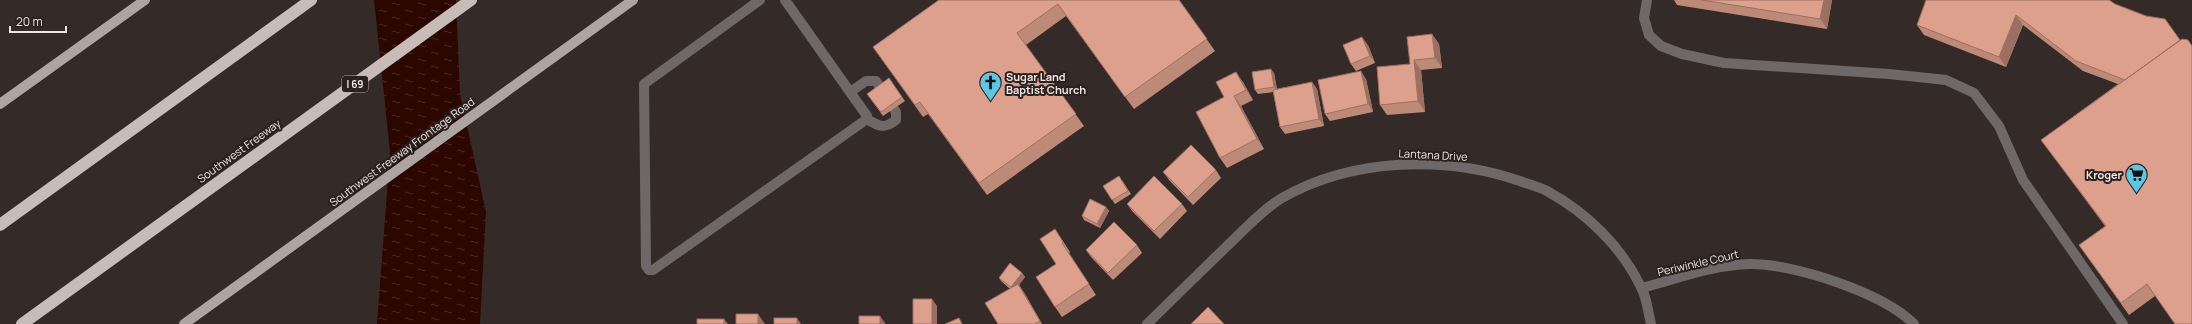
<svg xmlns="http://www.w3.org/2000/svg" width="2192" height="324" viewBox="0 0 2192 324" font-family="Manrope,sans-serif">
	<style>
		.water { fill: url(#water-ripples) }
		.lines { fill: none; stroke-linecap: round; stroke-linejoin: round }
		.minor { stroke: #6e6968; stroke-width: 10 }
		.major { stroke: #aea5a2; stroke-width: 10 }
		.highway { stroke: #c7bcb8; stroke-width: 12 }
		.wall { fill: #be8a78 }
		.shaded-wall { fill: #9b7062 }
		.building { fill: #dda08c; stroke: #9b7062 }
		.labels { text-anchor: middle; stroke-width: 4; stroke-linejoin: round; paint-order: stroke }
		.shield { fill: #2a211e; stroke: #b3acaa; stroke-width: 1 }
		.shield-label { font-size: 10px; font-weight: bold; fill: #eee8e6 }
		.poi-label { font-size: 11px; font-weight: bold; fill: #eee8e6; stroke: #2a211e; text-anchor: start }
		.street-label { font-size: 11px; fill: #eee8e6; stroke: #2a211e }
	</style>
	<defs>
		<pattern id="water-ripples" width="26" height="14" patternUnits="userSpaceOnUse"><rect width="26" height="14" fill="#2c0700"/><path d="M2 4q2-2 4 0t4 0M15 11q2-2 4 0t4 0" fill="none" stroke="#4b2b25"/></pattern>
	</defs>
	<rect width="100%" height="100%" fill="#342b28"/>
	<path class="water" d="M374,0h82l4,94 26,118 -6,112h-103l13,-172z"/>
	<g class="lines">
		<path class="minor" d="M760,0l-116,84 2,182 3,4h4l214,-151v-3l-82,-116
			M1647,0l-3,18 5,17 12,11 21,8 42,9 165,11 57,6 28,13 25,33 24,54 100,144
			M850,92l16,-11h10l20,31v8c-11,9 -17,7 -29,-1
			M1642,288c34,-9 71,-23 107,-24 44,-1 134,29 165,60
			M1147,324c27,-26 53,-52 80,-78 17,-16 35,-36 55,-48 70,-40 163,-43 238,-17 8,3 19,6 27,10 40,22 74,55 94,96 6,11 7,25 10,37"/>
		<path class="major" d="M0,104l145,-104
			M184,324l449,-324"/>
		<path class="highway" d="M0,225l311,-225
			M22,324l449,-324"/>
	</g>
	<path class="wall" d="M939,0h240l36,51 -81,58 -68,-93 -40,29 58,81 -97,69 -59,-81 -5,3 -50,-70z
		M1674,0h158l-5,29 -150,-24z
		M2115,4l40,292 -26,19 -50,-70 26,-19 -64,-86 77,-56 -35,-13 -60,-46 -17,42 -82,-32 -7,-10z
		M1432,34l7,10 3,24 -21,2 4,42 -38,3 -7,-10 30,-41z
		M1368,45l7,18 -19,8 -5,-7z
		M1274,73l3,16 35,-7 5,7 7,37 -39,8 -5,-7 -7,-35 -15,2 -3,-4z
		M889,78l16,23 -22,15 -16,-22z
		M1366,79l7,33 -43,9 -5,-7z
		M1243,82l10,18 -12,6 23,43 -37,19 -7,-10 4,-61z
		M1216,170l5,8 -28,27 -24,-25 -6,-8z
		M1122,180l9,14 -16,10 -12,-18z
		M1127,204h55l5,7 -27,28 -28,-28z
		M1106,207l3,4 -9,17 -16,-8 -2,-4z
		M1055,229l15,23 -1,1 27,42 -34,22 -7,-10 1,-43z
		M1137,245l5,8 -29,27 -22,-23 -5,-7z
		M1022,273l3,4 -6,8 6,9 17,30h-44l12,-35 -9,-8 -2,-3z"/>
	<path class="shaded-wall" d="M1824,0h8l-5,29 -7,-10z
		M2016,15l7,10 -17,42 -7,-10z
		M1432,34l7,10 3,24 -7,-10z
		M1362,37l6,8 7,18 -5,-7z
		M1414,60l7,10 4,42 -7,-11z
		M1271,69l3,4 3,18 -3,-4z
		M1361,71l5,8 7,33 -5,-8z
		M1236,72l7,10 10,18 -7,-10z
		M1312,82l5,7 7,37 -5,-7z
		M1234,96l7,10 23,43 -7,-10z
		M1106,207l3,4 -9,17 -3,-4z
		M1022,273l3,4 -6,8 6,9 17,30 -31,-37z
		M932,299l5,7v18h-5z
		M758,314l7,10h-7z
		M880,316l5,7v1h-5z
		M797,318l4,6h-4z
		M724,319l4,5h-4z"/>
	<path class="building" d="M939,0h240l28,39 -82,58 -67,-93 -41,29 59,81 -97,69 -59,-81 -5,3 -42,-58z
		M1702,0h122l-4,19z
		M1926,0h183l6,4 31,12 19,3 15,21 -55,40 -49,-19 -60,-46 -17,42 -82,-32z
		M1432,34l3,24 -21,2 4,41 -38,4 -3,-38 33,-3 -3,-27z
		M1362,37l8,19 -19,8 -8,-19z
		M2182,39l6,1 4,6v278h-17l-28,-40 -26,19 -42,-58 27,-19 -65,-86z
		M1271,69l3,18 -19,3 -3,-18z
		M1361,71l7,33 -43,10 -7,-34z
		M1236,72l10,18 -12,6 23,43 -37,19 -24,-46 28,-15 -8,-15z
		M889,78l13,19 -21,15 -14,-18z
		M1312,82l7,37 -39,8 -7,-37z
		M1191,145l25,25 -28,27 -25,-25z
		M1119,176l9,15 -16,9 -9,-14z
		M1154,176l28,28 -28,27 -27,-27z
		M1090,199l16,8 -9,17 -15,-8z
		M1114,222l23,23 -29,28 -22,-23z
		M1055,229l8,13 -1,1 27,41 -34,23 -19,-30 20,-13 -16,-25z
		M1010,263l12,10 -11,14 -12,-9z
		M1018,284l22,37 -5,3h-37l-13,-21z
		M913,299h19v25h-19z
		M1208,307l16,17h-33z
		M736,314h22v10h-22z
		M859,316h21v8h-21z
		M774,318h23v6h-23z
		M959,318l3,6h-17z
		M697,319h27v5h-27z"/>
	<defs>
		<symbol id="church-pin" viewBox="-11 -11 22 30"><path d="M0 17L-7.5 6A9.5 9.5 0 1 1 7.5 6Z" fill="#5ac8e5" stroke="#2a211e"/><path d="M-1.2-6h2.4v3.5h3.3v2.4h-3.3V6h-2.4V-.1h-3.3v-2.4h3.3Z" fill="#111"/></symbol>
		<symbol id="supermarket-pin" viewBox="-11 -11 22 30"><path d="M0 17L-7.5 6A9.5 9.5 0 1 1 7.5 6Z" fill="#5ac8e5" stroke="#2a211e"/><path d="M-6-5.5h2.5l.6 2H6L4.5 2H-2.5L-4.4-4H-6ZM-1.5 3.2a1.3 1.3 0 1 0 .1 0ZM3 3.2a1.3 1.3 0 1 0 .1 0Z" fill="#111"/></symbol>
	</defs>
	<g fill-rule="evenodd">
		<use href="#church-pin" x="978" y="70" width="25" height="34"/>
		<use href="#supermarket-pin" x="2124" y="162" width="25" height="34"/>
	</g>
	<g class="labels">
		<rect class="shield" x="342" y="76" width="26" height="16" rx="3"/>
		<g class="shield-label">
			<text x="355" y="88">I 69</text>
		</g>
		<g class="poi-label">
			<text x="1006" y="81">Sugar Land<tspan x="1006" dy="13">Baptist Church</tspan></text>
			<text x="2122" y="179" text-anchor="end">Kroger</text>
		</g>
		<g class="street-label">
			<text transform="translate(239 151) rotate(-36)" y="4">Southwest Freeway</text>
			<text transform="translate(402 152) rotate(-36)" y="4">Southwest Freeway Frontage Road</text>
			<text transform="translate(1433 155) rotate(3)" y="4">Lantana Drive</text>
			<text transform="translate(1698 263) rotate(-13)" y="4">Periwinkle Court</text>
		</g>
	</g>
	<path d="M10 26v6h56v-6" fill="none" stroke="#eee8e6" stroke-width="2"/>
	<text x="16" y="26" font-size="12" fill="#eee8e6" stroke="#2a211e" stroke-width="3" paint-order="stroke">20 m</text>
</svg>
